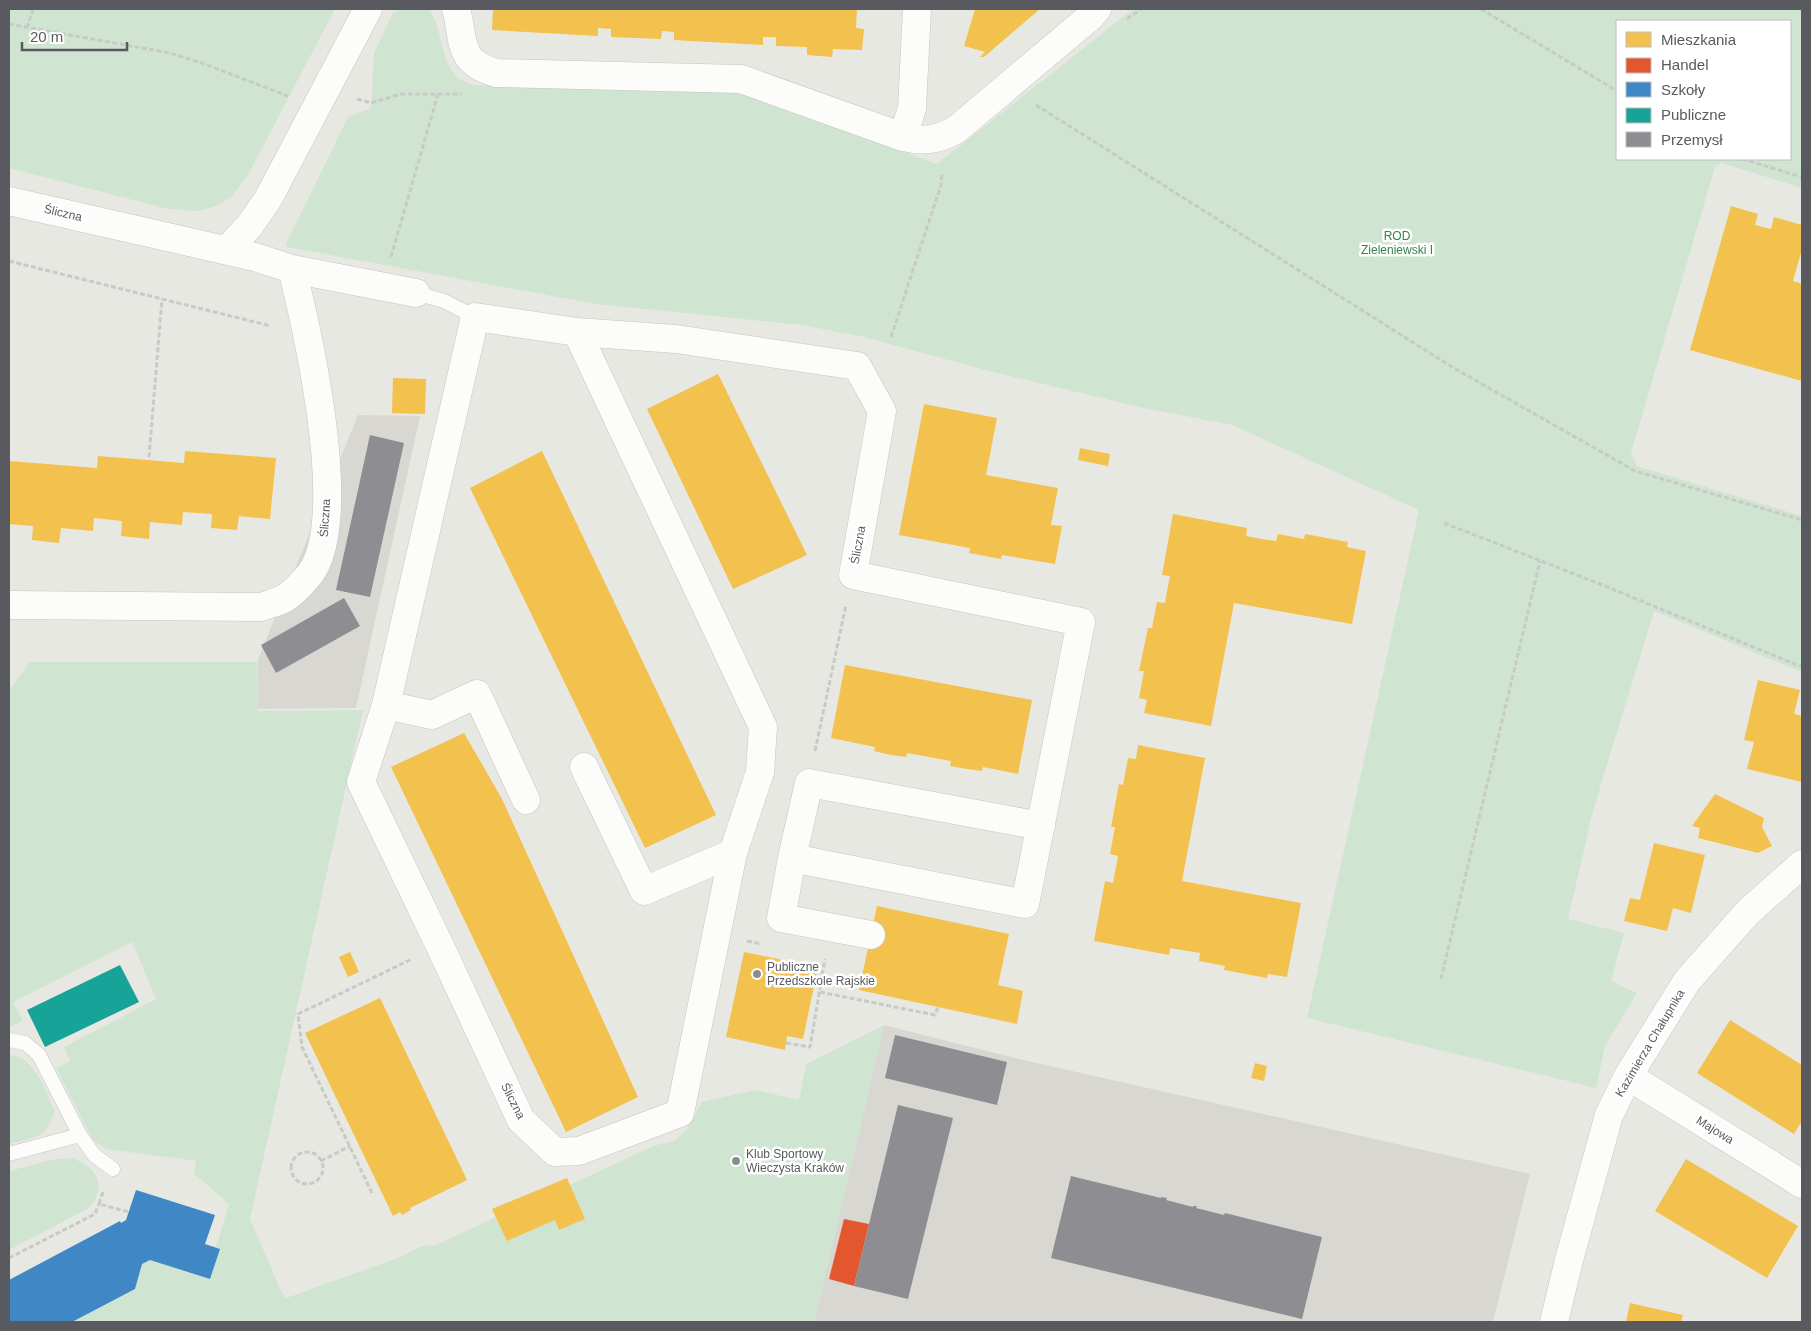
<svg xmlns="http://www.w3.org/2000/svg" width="1811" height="1331" viewBox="0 0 1811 1331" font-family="Arial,sans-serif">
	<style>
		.industrial { fill: #d8d7d2 }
		.green { fill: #d0e5d1; fill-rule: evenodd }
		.homes { fill: #f2c14e }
		.shops { fill: #e4572e }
		.schools { fill: #3f88c5 }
		.public { fill: #17a398 }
		.industry { fill: #8d8d92 }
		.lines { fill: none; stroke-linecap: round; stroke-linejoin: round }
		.service-casing { stroke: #c4c4c4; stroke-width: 15 }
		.minor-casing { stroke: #c4c4c4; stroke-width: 29 }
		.path { stroke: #c6cac9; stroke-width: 3; stroke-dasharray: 5 2.5; stroke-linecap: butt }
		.service { stroke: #fcfcfb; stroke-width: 14 }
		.minor { stroke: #fcfcfb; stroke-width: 28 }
		.poi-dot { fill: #8a8c8e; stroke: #fff; stroke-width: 2 }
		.labels { text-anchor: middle; stroke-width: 5; stroke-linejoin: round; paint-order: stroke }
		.street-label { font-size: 12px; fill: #585a60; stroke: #fff }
		.park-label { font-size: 12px; fill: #368248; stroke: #fff }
		.poi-label { font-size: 12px; fill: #585a60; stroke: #fff; text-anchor: start }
	</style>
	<rect width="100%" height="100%" fill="#e8e8e2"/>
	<path class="industrial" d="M358,415l62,1 -64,292 -98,1v-50z
		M884,1025l135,34 511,115 -37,148h-679z"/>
	<path class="green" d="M9,9h326l-87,166 -18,23 -14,8 -18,5 -30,-2 -159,-41z
		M400,9h29c14,20 10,48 27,67 4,4 12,7 17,9l267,8 197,71 196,-155h669v179l-80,-25 -7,4 -84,286 6,13 165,50v156l-148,-61 -61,200 -25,108 56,14 -13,48 26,12 -32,53 -9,42 -289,-70 112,-508 -187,-85 -93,-18 -150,-36 -125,-34 -62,-12 -206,-21 -309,-57 -1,-3 62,-127 23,-9 3,-55 19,-40zM1617,21h173v138h-173z
		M30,662h227l1,49 105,-1 -113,509 31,72 5,7 112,-40 24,-12 14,-1 60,-28 -4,-8 75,-31 3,7 83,-39 21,-5 13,-12 15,-27 53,-12 44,10 7,-36 78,-39 -70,297h-742l63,-33 7,-25 8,-4 69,-11 -3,-1 13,-44 -35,-30 2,-13 -90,-12 -13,-9 -37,-72 14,-7 -6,-14 92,-48 -24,-57 -119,60 10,19 -14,6v-337z
		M9,1055c27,2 36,35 46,56 -11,30 -18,25 -46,33z
		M72,1158c26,10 36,27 17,50l-80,42v-79l46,-12z"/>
	<path class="homes" d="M493,9h364l-1,19 8,1 -2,21 -29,-1 -1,8 -25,-2v-8l-31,-1v-9h-13v8l-89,-5v-8l-12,-1 -1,8 -50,-2v-8l-13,-1v8l-106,-6z
		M975,9h65l-56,48h-4l5,-5 -21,-6z
		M1731,206l27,8 -3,11 16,4 3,-12 28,8v24l-9,32 9,3v97l-112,-31z
		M718,374l89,181 -74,34 -86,-180z
		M393,378l33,1 -1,35 -33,-1z
		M924,404l73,14 -11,57 72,13 -7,37 11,1 -7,38 -53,-9 -1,4 -32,-6 1,-5 -71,-13z
		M1080,448l30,6 -2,12 -30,-6z
		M185,451l91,7 -6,61 -31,-3 -2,14 -26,-2 1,-14 -29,-2 -1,13 -32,-3 -1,17 -28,-3 1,-15 -28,-3 -1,13 -32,-3 -2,15 -27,-3 1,-14 -24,-2v-63l88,7 1,-12 86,7z
		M542,451l174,364 -71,33 -175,-360z
		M1173,514l74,14 -1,8 16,3 14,2 2,-7 26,5 1,-5 43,8 -1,5 19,4 -14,73 -118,-21 -23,123 -67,-13 3,-13 -8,-2 5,-27h-5l9,-43h4l5,-26 8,1 2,-12 3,-15 -8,-1z
		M845,665l187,35 -14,74 -35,-7 -1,4 -15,-2 -17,-3 1,-5 -44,-8 -1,4 -15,-2 -17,-4 1,-4 -44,-9z
		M1758,680l42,10 -6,24 8,2v66l-55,-13 7,-27 -10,-2z
		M464,733l38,66 136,298 -72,35 -175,-365z
		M1138,745l67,13 -23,123 119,22 -14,74 -19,-3 -1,4 -43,-8 1,-4 -26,-5 1,-8 -30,-5 -1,7 -75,-14 11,-60 8,2 5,-27 -8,-2 5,-27h-4l8,-43 4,1 5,-27 8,1z
		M1715,794l49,24 -2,9 10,19 -14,7 -60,-15 2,-10 -8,-2z
		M1654,843l51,12 -14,58 -18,-5 -6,23 -43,-10 6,-23 10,2z
		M877,906l132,28 -11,51 25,6 -6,33 -158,-34z
		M350,952l9,20 -11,5 -9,-20z
		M744,952l74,15 -15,72 -16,-3 -2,14 -59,-13z
		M380,998l87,182 -57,28 1,2 -9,5 -2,-3 -7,4 -88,-183z
		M1730,1020l72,45v56l-8,13 -97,-61z
		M1255,1063l12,3 -3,15 -13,-3z
		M1686,1159l112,67 -31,52 -112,-67z
		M567,1178l18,41 -26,11 -4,-10 -48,21 -15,-32z
		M1630,1303l53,12 -2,7h-55z"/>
	<path class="shops" d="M844,1219l25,5 -15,62 -25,-7z"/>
	<path class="schools" d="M136,1190l79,25 -10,29 15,5 -10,30 -60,-19 -8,4 -7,25 -63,33h-63v-42l111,-59 1,2 5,-3z"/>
	<path class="public" d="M120,965l19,37 -94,45 -18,-37z"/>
	<path class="industry" d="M370,435l34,8 -34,154 -34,-7z
		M344,598l16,28 -84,47 -15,-28z
		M895,1035l112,27 -10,43 -112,-27z
		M898,1105l55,13 -45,181 -54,-13z
		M1071,1176l90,22v-1l6,1 -1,2 27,7v-1h4l-1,2 28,7 1,-2 97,24 -20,82 -251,-61z"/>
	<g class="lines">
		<defs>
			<path id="service" d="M416,293l28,8 31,16
				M9,1040l16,3 14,12 41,80 14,20 19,14
				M9,1154l71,-19"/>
			<path id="minor" d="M456,9c9,32 0,52 40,64l245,6 162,58 9,-29 5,-99
				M903,137c20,5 36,3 54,-8l133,-112 7,-8
				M9,201l246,56 37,12 124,24
				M227,250l23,-25 18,-26 100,-190
				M475,317l102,15 186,395 -3,45 -27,81 -53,260 -101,38 -24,1 -34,-32 -81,-174 -79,-164 25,-77z
				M577,332l99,7 181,27 25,45 -29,164 228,47 -56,282 -233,-46 -11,60 90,17
				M9,605l252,2c8,-3 17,-5 24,-9 9,-5 19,-17 25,-24 41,-54 -2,-241 -18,-305
				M386,705l46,10 45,-21 49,106
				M584,767l60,124 89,-38
				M792,858l17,-75 232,43
				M1628,1076l174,108
				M1554,1322l15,-62 40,-145 19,-39 59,-95 60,-68 55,-49"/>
		</defs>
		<use href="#service" class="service-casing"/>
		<use href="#minor" class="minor-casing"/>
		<path class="path" d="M1481,9l136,82
			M1127,19l14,-10
			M9,24l161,29 32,10 86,33
			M27,28l6,-19
			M357,99l14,4 30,-9h60
			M1036,105l416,262 183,104 167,49
			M1742,159l60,18
			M391,257l47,-163
			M9,261l262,65
			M891,337l50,-152 1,-11
			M149,457l13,-158
			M1444,523l156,61 202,83
			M815,751l31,-146
			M747,941l14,3
			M1441,979l99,-418
			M820,992l115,23 3,-8
			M786,1043l24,4 15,-88
			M291 1168a16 16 0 1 1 32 0a16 16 0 1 1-32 0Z
			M321,1161l29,-15
			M103,1192l-4,12 30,8
			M372,1193l-70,-146 -4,-33 114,-55
			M9,1258l86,-44 4,-10"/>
		<use href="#service" class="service"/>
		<use href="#minor" class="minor"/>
	</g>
	<g class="poi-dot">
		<circle cx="757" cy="974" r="5"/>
		<circle cx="736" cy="1161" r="5"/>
	</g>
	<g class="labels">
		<g class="street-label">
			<text transform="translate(63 213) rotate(13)" y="4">Śliczna</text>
			<text transform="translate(325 518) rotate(-86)" y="4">Śliczna</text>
			<text transform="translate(858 545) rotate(-80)" y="4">Śliczna</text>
			<text transform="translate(1650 1043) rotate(-59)" y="4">Kazimierza Chałupnika</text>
			<text transform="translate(513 1101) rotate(63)" y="4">Śliczna</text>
			<text transform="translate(1715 1130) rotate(32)" y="4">Majowa</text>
		</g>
		<g class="park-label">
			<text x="1397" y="240">ROD<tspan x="1397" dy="14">Zieleniewski I</tspan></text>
		</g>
		<g class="poi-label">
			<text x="767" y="971">Publiczne<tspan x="767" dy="14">Przedszkole Rajskie</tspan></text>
			<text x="746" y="1158">Klub Sportowy<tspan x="746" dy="14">Wieczysta Kraków</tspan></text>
		</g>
	</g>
	<rect width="1811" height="1331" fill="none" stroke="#585a60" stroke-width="20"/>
	<rect x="1616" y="20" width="175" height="140" fill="#ffffff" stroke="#bcbdbf"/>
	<rect x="1626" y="32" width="25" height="15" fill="#f2c14e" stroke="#bcbdbf"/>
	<text x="1661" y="45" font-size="15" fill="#585a60">Mieszkania</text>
	<rect x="1626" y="58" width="25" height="15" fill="#e4572e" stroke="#bcbdbf"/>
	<text x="1661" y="70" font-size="15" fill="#585a60">Handel</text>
	<rect x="1626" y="82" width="25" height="15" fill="#3f88c5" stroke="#bcbdbf"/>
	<text x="1661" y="95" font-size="15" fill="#585a60">Szkoły</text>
	<rect x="1626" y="108" width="25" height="15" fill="#17a398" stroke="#bcbdbf"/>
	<text x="1661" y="120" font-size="15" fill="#585a60">Publiczne</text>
	<rect x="1626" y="132" width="25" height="15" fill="#8d8d92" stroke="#bcbdbf"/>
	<text x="1661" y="145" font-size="15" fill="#585a60">Przemysł</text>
	<path d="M22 42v8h105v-8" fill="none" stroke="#585a60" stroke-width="2.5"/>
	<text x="30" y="42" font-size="15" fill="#585a60" stroke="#ffffff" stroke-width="4" paint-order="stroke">20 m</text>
</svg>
